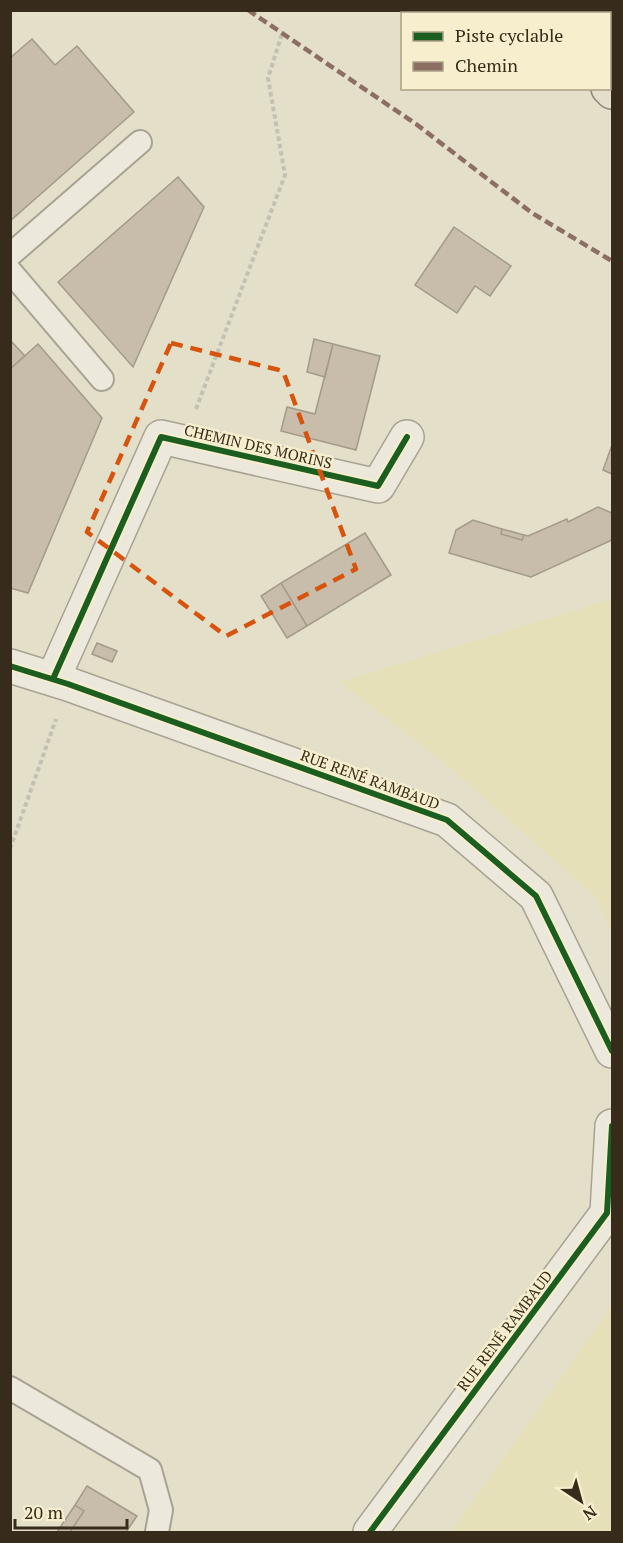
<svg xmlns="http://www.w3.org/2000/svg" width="623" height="1543" viewBox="0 0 623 1543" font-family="'PT Serif',serif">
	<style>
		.farmland { fill: #e6e0b8 }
		.building { fill: #c8bcaa; stroke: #a49a88; stroke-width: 1.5 }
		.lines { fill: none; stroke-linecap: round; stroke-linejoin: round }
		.service-casing { stroke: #a9a293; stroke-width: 26 }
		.minor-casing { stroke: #a9a293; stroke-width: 36 }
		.primary-casing { stroke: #8e8879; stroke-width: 36 }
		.path { stroke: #c4c0b2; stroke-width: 4; stroke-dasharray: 4.5 3; stroke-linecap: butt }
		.service { stroke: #ece8db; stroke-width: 22 }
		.minor { stroke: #ece8db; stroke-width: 33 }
		.primary { stroke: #e4decc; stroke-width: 33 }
		.quiet { stroke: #8d6e63; stroke-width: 4.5; stroke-dasharray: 9 4.5; stroke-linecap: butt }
		.cycleway-casing { stroke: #f7eecd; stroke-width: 10 }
		.cycleway { stroke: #1b5e20; stroke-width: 6 }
		.marked { fill: none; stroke: #d6540e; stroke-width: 4.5; stroke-dasharray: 12 8; stroke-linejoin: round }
		.labels { text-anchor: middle; stroke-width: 5; stroke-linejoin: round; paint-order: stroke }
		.street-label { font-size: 15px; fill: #372b1b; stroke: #f7eecd }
	</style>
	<rect width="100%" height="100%" fill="#e4dfc9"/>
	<path class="farmland" d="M612,599v334l-16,-36 -149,-132 -107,-83z
		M612,1306v226h-161z"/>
	<path class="building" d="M32,39l23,26 22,-19 57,66 -124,109v-163z
		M178,177l26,30 -71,160 -75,-85z
		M454,227l57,39 -21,30 -15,-10 -18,27 -42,-28z
		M314,339l19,5 -8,33 -18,-5z
		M10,340l15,16 -15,13z
		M38,344l64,74 -74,175 -18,-5v-219z
		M333,344l47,12 -24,94 -75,-19 6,-24 28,7z
		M612,445v29l-9,-4z
		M598,507l14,6v27l-81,37 -82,-24 7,-23 17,-10 29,9 -1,5 21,6 2,-5 4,1 39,-17 1,3z
		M502,529l22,6 -2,5 -21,-6z
		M365,533l26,42 -84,51 -26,-43z
		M281,583l26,43 -20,12 -26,-42z
		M97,643l20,8 -5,11 -20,-8z
		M87,1486l50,30 -11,16h-56l14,-21 -9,-6z
		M75,1505l9,6 -14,21h-13z"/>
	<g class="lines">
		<defs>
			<path id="service" d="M10,255l130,-113
				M10,271l92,108
				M10,1388l140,82 11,40 -4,22"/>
			<path id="minor" d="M10,666l58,18 379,136 89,76 76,155
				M53,679l108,-242 217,49 29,-49
				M370,1532l237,-319 5,-87"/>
			<path id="primary" d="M477,10l5,4
				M608,88l4,4"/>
		</defs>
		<use href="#service" class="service-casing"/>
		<use href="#minor" class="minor-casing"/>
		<use href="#primary" class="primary-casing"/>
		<path class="path" d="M196,409l89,-234 -17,-97 15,-47
			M10,849l46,-130"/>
		<use href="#service" class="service"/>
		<use href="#minor" class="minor"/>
		<use href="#primary" class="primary"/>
		<path class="quiet" d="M248,10l168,114 116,89 80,48"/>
		<defs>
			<path id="cycleway" d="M10,666l58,18 379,136 89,76 76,155
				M53,679l108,-242 217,49 29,-49
				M370,1532l237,-319 5,-87"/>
		</defs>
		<use href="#cycleway" class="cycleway-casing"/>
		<use href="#cycleway" class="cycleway"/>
	</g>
	<path class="marked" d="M171,343l112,28 73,198 -130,67 -139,-104z"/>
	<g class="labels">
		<g class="street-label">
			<text transform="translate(258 447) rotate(13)" y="5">CHEMIN DES MORINS</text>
			<text transform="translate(370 780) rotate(20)" y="5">RUE RENÉ RAMBAUD</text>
			<text transform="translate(505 1331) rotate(-53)" y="5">RUE RENÉ RAMBAUD</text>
		</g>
	</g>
	<rect width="623" height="1543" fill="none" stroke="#372b1b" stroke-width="24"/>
	<rect x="401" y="12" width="210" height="78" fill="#f7eecd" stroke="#aaa086" stroke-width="1.5"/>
	<rect x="413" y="32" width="30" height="9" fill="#1b5e20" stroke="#aaa086" stroke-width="1.5"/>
	<text x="455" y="42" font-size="18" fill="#372b1b">Piste cyclable</text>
	<rect x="413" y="62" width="30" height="9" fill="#8d6e63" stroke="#aaa086" stroke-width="1.5"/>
	<text x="455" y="72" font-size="18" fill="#372b1b">Chemin</text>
	<g transform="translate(581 1501) rotate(144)" stroke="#f7eecd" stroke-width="4.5" paint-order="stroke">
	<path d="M0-4.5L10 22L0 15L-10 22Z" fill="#372b1b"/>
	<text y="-9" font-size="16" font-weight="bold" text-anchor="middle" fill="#372b1b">N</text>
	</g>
	<path d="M15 1519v9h112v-9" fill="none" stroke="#372b1b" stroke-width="3"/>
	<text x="24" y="1519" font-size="18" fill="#372b1b" stroke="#f7eecd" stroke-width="4.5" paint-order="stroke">20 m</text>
</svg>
